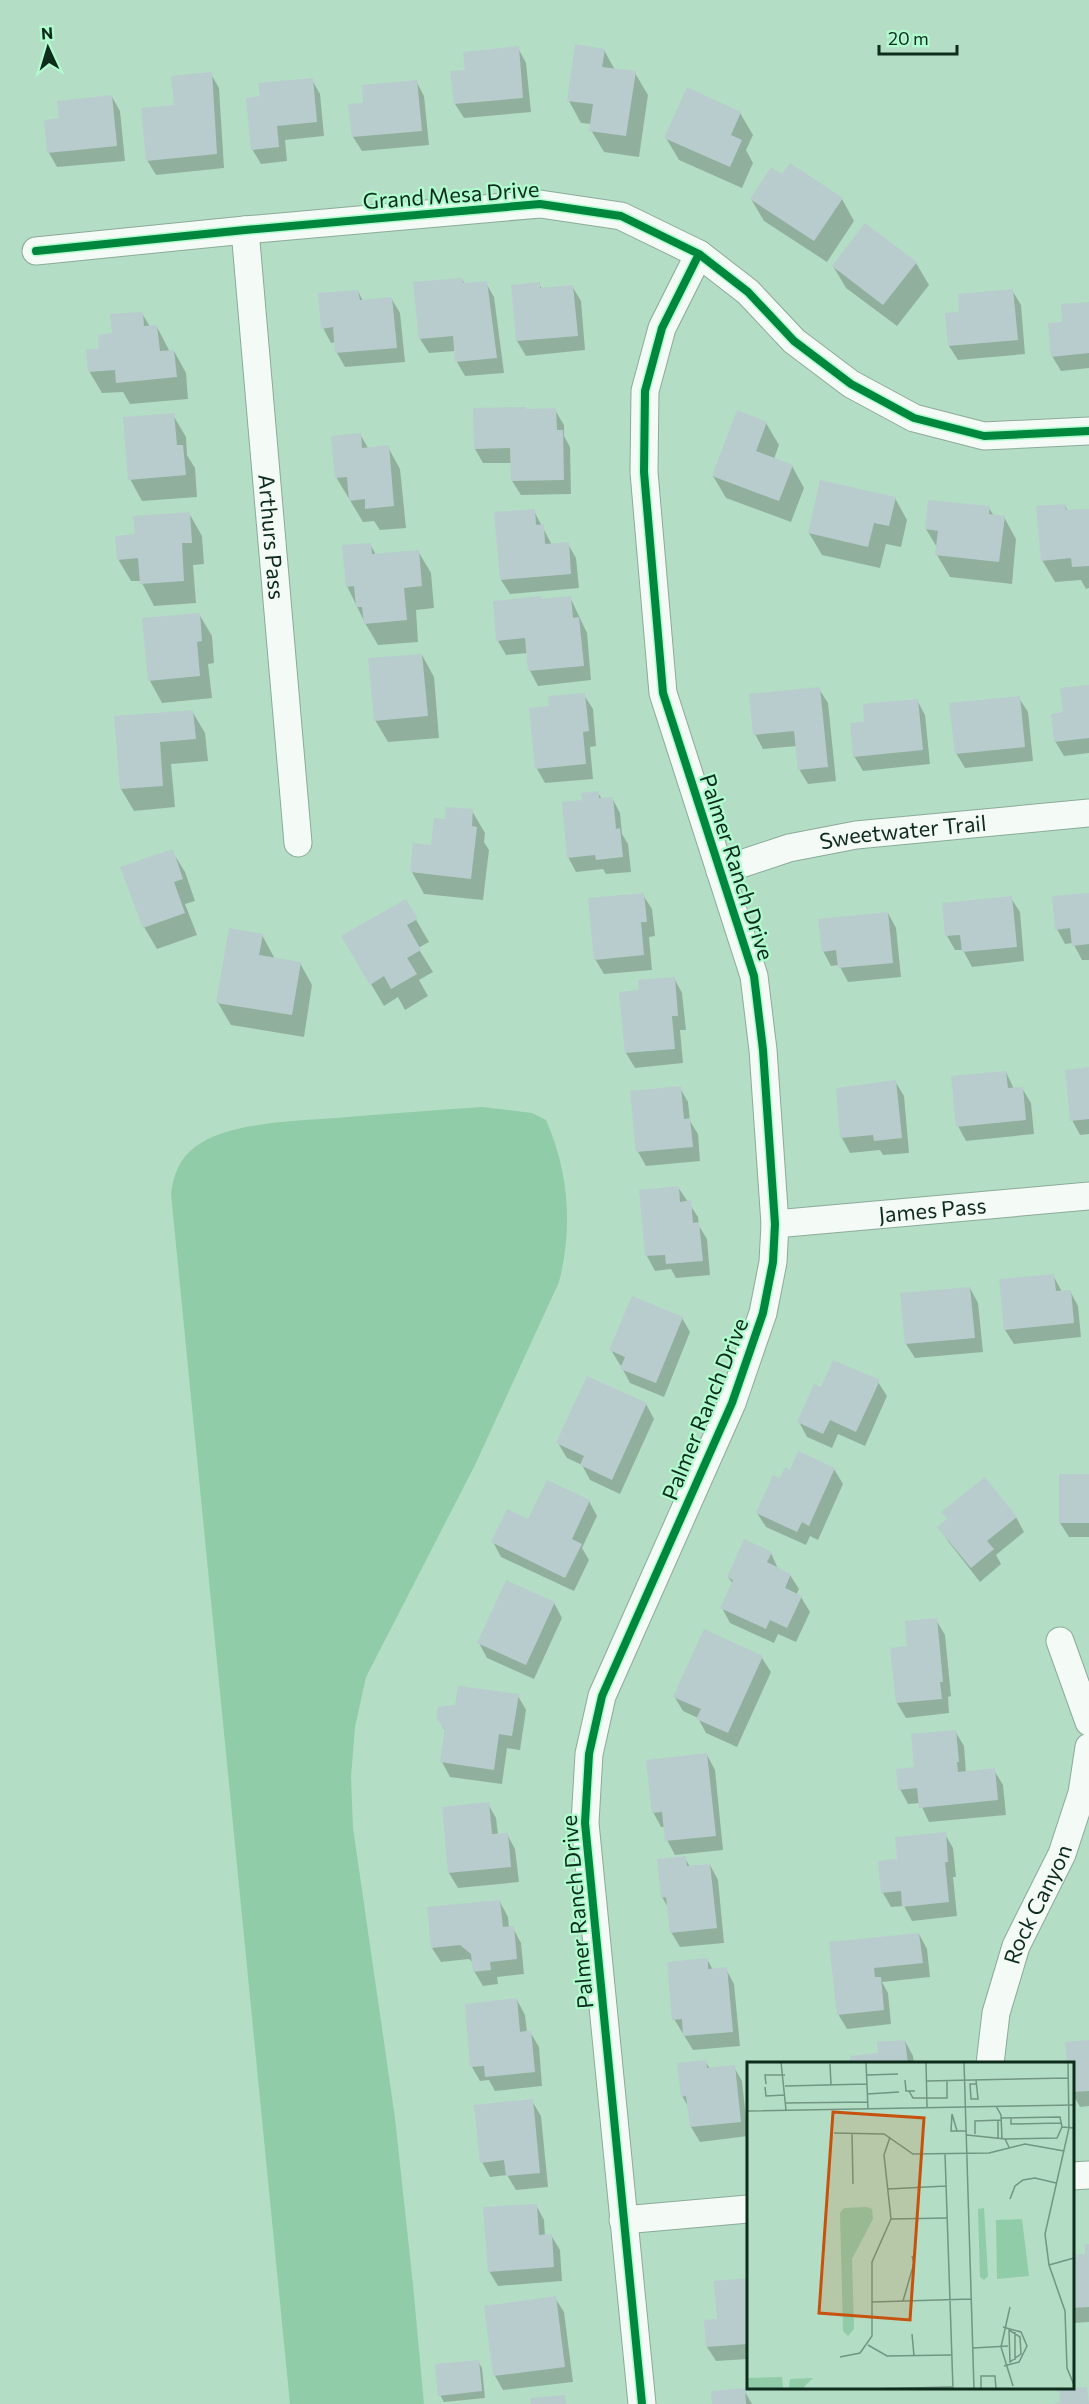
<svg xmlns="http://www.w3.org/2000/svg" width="1089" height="2404" viewBox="0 0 1089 2404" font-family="Commissioner,sans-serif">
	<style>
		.water { fill: #90cca8 }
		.shadow { fill: #0003 }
		.building { fill: #b8ccce }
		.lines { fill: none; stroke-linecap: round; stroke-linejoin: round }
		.minor-casing { stroke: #8bab98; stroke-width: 29 }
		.minor { stroke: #f4faf6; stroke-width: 27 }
		.cycleway-casing { stroke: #b0fcce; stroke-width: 11 }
		.cycleway { stroke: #00873e; stroke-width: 8 }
		.labels { text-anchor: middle; stroke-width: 4.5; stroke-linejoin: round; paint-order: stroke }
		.street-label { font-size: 22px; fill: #0d2c1c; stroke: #b0fcce }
		.inset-road { fill: none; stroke: #719681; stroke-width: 1.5 }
		.view { fill: #c7520e; fill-opacity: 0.15; stroke: #c7520e; stroke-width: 3 }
		.inset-edge { fill: none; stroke: #0d2c1c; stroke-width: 3 }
	</style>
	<rect width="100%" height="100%" fill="#b4ddc5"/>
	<path class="water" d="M482,1107l50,6 14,7c23,53 27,107 13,162l-84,183 -109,212 -11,50 -4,50 2,51 42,290 18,167 11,119h-134l-119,-1210c2,-19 9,-36 24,-47 33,-25 101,-26 141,-29 49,-4 97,-8 146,-11z"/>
	<path class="shadow" d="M518,48l8,15 5,49 -67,6 -9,-14z
		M604,50l11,20 20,3 13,22 -9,62 -35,-5 -13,-22 1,-6 -11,-1 -12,-22z
		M211,74l8,14 5,80 -68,7 -9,-15 28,-53z
		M312,80l8,14 4,42 -39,4 2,21 -26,3 -9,-15 9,-52z
		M416,81l8,15 5,49 -67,6 -9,-14 12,-33z
		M112,97l8,14 5,50 -68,6 -8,-14 12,-33z
		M740,113l13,22 -7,15 7,13 -11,25 -63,-28 -13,-22z
		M751,199h91l12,22 -27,41 -63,-41z
		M916,263l13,22 -32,41 -51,-38 -13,-22z
		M462,279l3,6 21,-2 8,14 10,76 -39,3 -8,-14 -2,-11 -26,2 -9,-14z
		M539,284l3,5 30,-3 9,15 4,49 -59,6 -9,-15 -5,-55z
		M1012,290l9,15 4,49 -67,6 -9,-14 12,-33z
		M358,291l5,10 28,-3 9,15 5,49 -60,5 -8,-14 -1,-11 -5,1 -8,-15z
		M1089,303v65l-28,3 -9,-15 12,-33z
		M142,313l8,14h7l13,25 4,-1 12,22 2,26 -58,5 -7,-12 -21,1 -13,-22 25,-36z
		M527,410h28l9,15v11l6,11 1,47 -50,1 -9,-14v-18h-29l-8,-14z
		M173,415l13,22 1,18 8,13 2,29 -55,4 -12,-22z
		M766,423l13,22 -5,14 18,7 12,22 -13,34 -65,-24 -13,-22z
		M360,434l8,14 20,-1 12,22 6,59 -26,2 -6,-9 -11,1 -27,-45z
		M895,498l12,22 -6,27 -15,-3 -6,24 -58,-13 -13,-22z
		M1065,505l3,7 21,-2v78l-3,1 -5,-9 -26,2 -13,-22z
		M989,508l5,8 10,1 12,22 -4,45 -62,-7 -13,-22 1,-6 -12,-20z
		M534,511l18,34 16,-1 8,14 3,30 -69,6 -9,-14z
		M189,513l13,23 2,28 -11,1 3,38 -42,3 -13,-25h-10l-13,-22 18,-23z
		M370,544l6,11 42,-4 13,22 3,35 -18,2 2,32 -40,3 -13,-22 -18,-37z
		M570,597l17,36 4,47 -53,6 -8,-15 -2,-18 -22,2 -8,-14z
		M199,614l13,22 2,27 -6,1 4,34 -50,5 -12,-22z
		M422,655l12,22 5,61 -51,4 -13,-22z
		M1089,687v66l-25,3 -9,-15 9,-27z
		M819,689l9,14 8,78 -28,3 -9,-15 -2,-23 -34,3 -8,-15z
		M584,695l9,14 3,37 -6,1 3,32 -48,4 -8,-14 14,-61z
		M1019,698l9,14 5,49 -68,7 -9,-15z
		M917,700l8,15 5,49 -67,7 -9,-15 12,-33z
		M192,711l13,22 3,28 -37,3 4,43 -41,4 -13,-22 -6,-71z
		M598,793l4,6 10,-1 8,15 2,21 6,10 3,28 -25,2 -3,-5 -27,3 -8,-15 15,-56z
		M472,811l13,22 -1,9 5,8 -6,50 -59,-6 -12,-22 21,-25 13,-26z
		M172,851l13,21 10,29 -10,3 12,31 -40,14 -13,-22z
		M1089,894v66h-7l-9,-17 -8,1 -8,-15z
		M643,895l9,14 3,27 -6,1 3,33 -48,4 -9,-15z
		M1011,898l9,14 4,49 -52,6 -9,-17h-8l-8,-14z
		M405,901l24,41 -11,6 15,24 -14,8 9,16 -23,14 -7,-13 -14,9 -41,-69z
		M888,913l8,15 5,49 -53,5 -9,-17 -8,1 -8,-15z
		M262,935l13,24 25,4 12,22 -8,52 -73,-12 -13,-22z
		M674,978l8,15 4,37h-6l3,33 -48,5 -9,-15 -5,-60 20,-2z
		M1089,1069v65l-9,1 -8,-15z
		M1006,1072l8,17 8,-1 9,15 3,31 -68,7 -8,-15z
		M895,1081l9,15 5,57 -26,2 -3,-5 -30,3 -8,-15 -5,-49z
		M680,1088l8,14 2,19 8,13 2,27 -54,5 -8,-14z
		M678,1187l20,30 1,9 8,13 3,36 -34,3 -5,-9 -16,2 -8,-15 -6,-65z
		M1053,1275l9,17 8,-1 8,15 3,31 -67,7 -9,-14z
		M970,1288l8,15 5,49 -68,6 -9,-14z
		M682,1318l8,14 -26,65 -34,-14 -8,-15 1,-2 -3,-1 -9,-15z
		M878,1382l9,14 -22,50 -27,-12 -6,14 -25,-11 -8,-15z
		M646,1404l8,15 -34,75 -30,-14 -8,-15 -15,-7 -9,-15z
		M834,1469l9,15 -25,56 -8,-4 -4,9 -40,-18 -9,-14 24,-33 9,-8z
		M1089,1476v61h-20l-9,-14z
		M589,1501l8,15 -15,32 7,12 -15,31 -73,-34 -8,-15 36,-21z
		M1016,1517l8,15 -28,23 5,9 -21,18 -32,-41 -9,-14z
		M771,1553l7,16 12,6 9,14 -3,6 5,2 9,15 -14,30 -18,-8 -4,9 -44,-20 -8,-15 11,-24 -5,-7z
		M554,1603l8,15 -28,61 -47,-21 -8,-15z
		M936,1620l9,15 6,61 -3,1 1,16 -43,5 -9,-15 -5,-54 17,-1z
		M704,1631l58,27 9,14 -34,75 -31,-14 -8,-15 -15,-7 -9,-15z
		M518,1696l8,14 -6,40 -13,-2 -5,36 -52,-7 -8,-15 4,-30 -8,-14z
		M955,1731l9,15 2,27 28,-3 9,15 3,30 -77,7 -9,-19 -12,1 -8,-15 16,-21z
		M707,1755l8,15 8,80 -48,5 -8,-15 -2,-13h-4l-8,-15z
		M488,1804l8,14 2,17 9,-1 8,15 4,33 -61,6 -9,-15 -6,-65z
		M945,1834l8,14 3,29h-3l4,39 -45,5 -8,-15 -13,1 -8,-14 16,-33z
		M685,1858l5,9 20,-2 8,15 6,63 -44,4 -9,-15 -2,-23 -7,-12z
		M500,1902l8,15 1,11h4l8,15 3,31 -27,3 1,7 -15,2 -9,-15v-8l-5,-4 -28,3 -9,-14z
		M919,1934l8,15 3,28 -48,5 6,11 3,31 -44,5 -9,-15 -7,-71z
		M707,1959l6,11 13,-1 8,15 6,62 -47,4 -19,-31z
		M517,2000l8,15 2,17h3l9,15 3,39 -47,5 -6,-11 -9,1 -8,-14z
		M905,2041l8,15 1,8h-62l27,-10z
		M1089,2041v65l-9,1 -8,-14v-29z
		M705,2061l5,8 24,-2 8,14 6,55 -48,6 -9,-15 -2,-19 -7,-12z
		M532,2101l9,15 7,71 -32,3 -9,-15 -17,2 -8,-15z
		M536,2205l8,15 1,16 6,-1 9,15 2,31 -64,5 -9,-15z
		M1089,2245v77l-15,1 -2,-67 15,-1z
		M748,2279v80l-32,2 -9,-14 12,-27 -3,-38z
		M555,2298l9,14 9,70 -70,8 -8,-14 -9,-69z
		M478,2361l4,7 3,30 -41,4 -4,-7z
		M744,2390l8,14h-39z"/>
	<path class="building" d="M575,44l30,5 -3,18 34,4 -10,65 -37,-5 4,-27 -26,-3z
		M519,46l4,52 -69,6 -4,-33 15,-1 -2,-18z
		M212,72l5,82 -71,7 -5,-53 33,-3 -3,-29z
		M313,78l4,44 -40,4 2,21 -28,3 -5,-52 14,-2 -2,-13z
		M417,80l5,51 -70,6 -4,-33 15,-1 -1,-18z
		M687,87l54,25 -10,23 11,5 -12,27 -66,-29z
		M112,95l5,51 -70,7 -3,-33 15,-2 -2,-17z
		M790,163l53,35 -29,43 -64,-42 21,-32 11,7z
		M865,223l52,39 -34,43 -51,-39z
		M462,278l1,5 24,-2 10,77 -42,4 -2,-26 -34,3 -6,-57z
		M540,282v6l33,-3 5,51 -62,5 -5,-56z
		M1013,289l5,51 -70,6 -3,-33 14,-1 -1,-18z
		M358,290l2,10 32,-3 5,51 -62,5 -2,-26 -12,2 -3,-36z
		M1089,302v51l-38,4 -3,-34 14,-1 -1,-18z
		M143,312l1,14 13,-1 3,26 14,-1 3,27 -61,6 -1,-13 -27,2 -2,-23h13l-1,-14 14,-2 -2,-19z
		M526,407v2l30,-1 1,22h6l1,50 -53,1 -1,-33 -36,1 -1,-41z
		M737,410l30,12 -11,29 37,14 -14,36 -67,-25z
		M174,413l3,32h6l3,30 -58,5 -5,-63z
		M361,433l1,15 27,-3 5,61 -29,3v-10l-16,2 -2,-24 -12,1 -4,-42z
		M820,480l76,17 -7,29 -15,-3 -6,24 -60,-14z
		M928,500l62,6 -1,8 16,2 -6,46 -64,-7 3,-24 -13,-2z
		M1065,504l1,6 23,-1v57l-17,1 -1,-9 -30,3 -5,-55z
		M535,509l1,16 8,-1 1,20 24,-2 2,32 -71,6 -6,-68z
		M190,512l2,31h-10l2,38 -44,3 -2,-26 -21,2 -2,-24 20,-2 -2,-18z
		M371,543l1,11 47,-4 3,36 -18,2 3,32 -43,4 -2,-17h-6l-2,-21 -8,1 -4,-42z
		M541,596v3l30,-3 2,22 6,-1 5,49 -56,5 -3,-33 -29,3 -3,-40z
		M200,613l2,28 -5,1 3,34 -52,5 -6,-63z
		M422,654l6,62 -54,5 -6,-63z
		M1089,685v53l-35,4 -3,-28 12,-2 -3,-24z
		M820,687l8,80 -30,3 -4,-39 -41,4 -4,-41z
		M585,693l4,38 -6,1 3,32 -51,5 -6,-61 20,-2 -1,-10z
		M1020,696l5,51 -70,7 -6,-51z
		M918,699l5,51 -70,7 -3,-34 14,-1 -1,-18z
		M193,710l3,29 -36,3 3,44 -43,3 -6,-73z
		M599,791v7l14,-1 3,32 4,-1 3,29 -27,3 -1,-5 -28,3 -5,-56 20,-2 -1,-7z
		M446,807l27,2 -1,17 5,1 -6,52 -61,-7 3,-29 18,2 3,-27 11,1z
		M173,849l10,30 -9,3 11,31 -42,15 -23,-61z
		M644,893l3,29h-6l3,33 -50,5 -6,-62z
		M1089,893v51l-17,2 -2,-18 -15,2 -3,-34z
		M1012,896l5,51 -55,5 -2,-17 -15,1 -3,-33z
		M406,899l12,20 -11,6 14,25 -14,8 10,16 -26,15 -7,-13 -14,9 -29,-49z
		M888,912l5,51 -55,5 -2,-18 -14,2 -4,-33z
		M229,928l34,6 -4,21 42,7 -9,53 -76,-12z
		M675,977l3,39h-6l3,33 -50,4 -6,-61 20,-2 -1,-10z
		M1089,1067v52l-19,2 -5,-51z
		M1006,1071l2,17 15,-1 3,33 -70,7 -5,-51z
		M896,1080l6,58 -28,3 -1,-6 -33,3 -4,-50z
		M681,1086l3,33 6,-1 3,29 -57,5 -6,-61z
		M679,1186l1,16 11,-2 2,23 6,-1 4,39 -37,3 -1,-9 -20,1 -6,-66z
		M1054,1274l2,17 15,-1 3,33 -70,7 -5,-51z
		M970,1287l5,51 -70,6 -5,-51z
		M632,1296l51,21 -27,66 -36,-14 5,-12 -16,-7z
		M833,1360l47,20 -24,52 -26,-12 -7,14 -26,-12 17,-38 7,3z
		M587,1376l60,27 -35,77 -32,-15 4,-9 -28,-13z
		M798,1451l37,17 -26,58 -7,-4 -5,10 -41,-19 17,-38 7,3 5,-11 5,3z
		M1059,1474h30v49h-30z
		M985,1477l32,40 -30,24 7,8 -23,19 -34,-41 10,-8 -6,-7z
		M547,1480l43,20 -18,39 10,5 -17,34 -74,-36 16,-33 21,10z
		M744,1539l28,13 -5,10 24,12 -6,14 17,8 -15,32 -17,-8 -4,9 -46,-21 13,-28 -6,-3z
		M506,1580l49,22 -29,63 -49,-22z
		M937,1618l6,64h-3l2,17 -46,4 -6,-55 17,-2 -2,-25z
		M704,1629l59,27 -35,77 -32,-14 5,-10 -28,-12z
		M458,1686l61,8 -7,42 -13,-2 -5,36 -54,-8 5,-33 -9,-11 2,-11 17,-2z
		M956,1730l3,32h-2l1,10 37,-4 3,32 -79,8 -2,-20 -19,2 -2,-21 18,-2 -3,-33z
		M707,1753l9,83 -51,5 -3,-29 -10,1 -6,-53z
		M489,1802l3,32 16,-1 3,34 -63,6 -6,-66z
		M946,1832l2,30h-3l4,40 -47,5 -1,-16 -20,2 -3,-32 19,-2 -2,-22z
		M686,1856l1,10 23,-2 7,64 -47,5 -4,-36 -5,1 -4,-39z
		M500,1900l3,27 11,-1 3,33 -27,3 1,8 -18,2 -2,-18 -11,-9 -29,3 -4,-41z
		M919,1933l4,30 -49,5 1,9h6l3,33 -47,5 -8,-73z
		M708,1958v11l19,-2 6,65 -50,4 -1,-17 -10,1 -5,-58z
		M517,1998l3,34 11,-2 4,42 -50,5 -1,-11 -14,1 -5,-63z
		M905,2040l3,24h-58v-8l28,-3 -1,-11z
		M1089,2040v51l-17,1v-28h-5l-2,-22z
		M706,2060l1,8 28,-3 6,57 -51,5 -4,-31 -5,1 -4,-34z
		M533,2099l7,74 -34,3 -2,-16 -24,3 -6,-58z
		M537,2204l2,31 13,-1 2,33 -66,5 -5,-65z
		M1085,2244h4v63l-17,1v-53l13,-1z
		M748,2278v66l-42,3 -2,-27 13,-1 -3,-38z
		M556,2296l9,71 -72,9 -9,-70z
		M479,2360l3,31 -44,5 -3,-32z
		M1087,2387l2,17h-36l7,-2 -1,-13z
		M745,2388l1,16h-34l-1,-13z
		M565,2395l1,9h-35l-1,-6z"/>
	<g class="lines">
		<defs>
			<g id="minor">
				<path id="s1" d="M245,230l53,613"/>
				<path d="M36,251l209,-21 295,-26 81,12 78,38 49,38 46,49 57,43 63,34 70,18 105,-5"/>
				<path id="s2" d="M720,871l69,-23 67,-13 233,-22"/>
				<path id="s3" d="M775,1224l314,-28"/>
				<path d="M1060,1641l29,81"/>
				<path id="s4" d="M990,2064l6,-51 20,-67 46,-92 20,-61 7,-46"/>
				<path d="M1072,2176l17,-1"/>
				<path d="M623,2220l125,-11"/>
				<path d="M642,2404l-57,-581 4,-69 13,-58 130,-293 31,-90 10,-51 2,-38 -12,-174 -9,-74 -91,-283 -19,-221 1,-81 17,-63 37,-74"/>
			</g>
		</defs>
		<use href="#minor" class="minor-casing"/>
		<use href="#minor" class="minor"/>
		<defs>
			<path id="cycleway" d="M36,251l209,-21 295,-26 81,12 78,38 49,38 46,49 57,43 63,34 70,18 105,-5
				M642,2404l-57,-581 4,-69 13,-58 130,-293 31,-90 10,-51 2,-38 -12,-174 -9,-74 -91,-283 -19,-221 1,-81 17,-63 37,-74"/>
		</defs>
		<use href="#cycleway" class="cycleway-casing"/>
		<use href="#cycleway" class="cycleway"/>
	</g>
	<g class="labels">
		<g class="street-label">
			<text transform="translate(451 195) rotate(-4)" y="8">Grand Mesa Drive</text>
			<text dy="8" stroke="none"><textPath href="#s1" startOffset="308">Arthurs Pass</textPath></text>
			<text dy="8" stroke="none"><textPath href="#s2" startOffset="188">Sweetwater Trail</textPath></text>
			<text transform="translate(737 867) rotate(72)" y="8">Palmer Ranch Drive</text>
			<text dy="8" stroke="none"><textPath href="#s3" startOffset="158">James Pass</textPath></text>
			<text transform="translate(705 1409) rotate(-68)" y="8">Palmer Ranch Drive</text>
			<text dy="8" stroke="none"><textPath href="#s4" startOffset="168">Rock Canyon</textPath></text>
			<text transform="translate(577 1912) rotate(-95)" y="8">Palmer Ranch Drive</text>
		</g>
	</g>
	<g transform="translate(747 2062)">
		<rect width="327" height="327" fill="#b4ddc5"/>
		<path d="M120,145l5,2 1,10 -21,40 2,70 -6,7 -5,-5 -3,-118 4,-5zM237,146l4,68 -4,4 -4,-3 -2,-68zM275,157l7,57 -32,3 -1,-59zM0,316l35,-1 1,11 -36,1zM66,316l-11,11h-13l1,-10z" fill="#90cca8"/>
		<path class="inset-road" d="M34,0l5,48M119,0l2,47M179,0l1,45M217,0l10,327M321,0l1,66 -24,106 4,31 16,46 2,57 7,17M83,2l1,21M120,13l31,-1M158,18l1,11h9M229,18l2,19h-7l-1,-15h6M180,19l141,-3M19,22l-1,-9h20M38,24l82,-2M18,25l1,9 19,-1M162,29l4,7h34v-18M120,32l32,-2M38,41l82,-1M249,44l5,9 1,24M0,49l327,-6M254,56l59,-1 2,10 12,1M264,56v6l50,-1M251,58v19M210,69h-6l1,-17 5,17h10M87,71l50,1 29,20 76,-1 36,-9 39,7M105,71l1,51M228,72v-13l26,-1M220,73l38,4 4,8M258,77l52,-1 5,-11M198,92l8,235M141,127l58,-3M263,137l5,-13 8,-6 12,-2 21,5M144,157l57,-1M302,203l25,-7M156,239l11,-38 -2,-7M125,240l99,-3M263,245l-9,40 12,39M256,265l18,5 6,14 -8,16 -15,4M262,268l11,7 1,17 -11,8zM268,270v28M165,272l2,22M121,283l19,11 64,-1M226,286l35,-2M93,295l20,-4 12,-17v-74l19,-43 -7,-64 6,-18M121,327l84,-2M234,327v-13h14l1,13"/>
		<path class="view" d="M86,50l91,6 -14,202 -91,-7z"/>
		<rect width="327" height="327" class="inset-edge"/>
	</g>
	<g transform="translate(48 48) rotate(356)" stroke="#b0fcce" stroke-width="4.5" paint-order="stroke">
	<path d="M0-4.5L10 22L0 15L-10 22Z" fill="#0d2c1c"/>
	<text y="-9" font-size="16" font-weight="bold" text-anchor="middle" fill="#0d2c1c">N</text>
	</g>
	<path d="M879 45v9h78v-9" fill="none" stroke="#0d2c1c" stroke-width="3"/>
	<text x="888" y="45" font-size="18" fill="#0d2c1c" stroke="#b0fcce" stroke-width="4.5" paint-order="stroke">20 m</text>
</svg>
